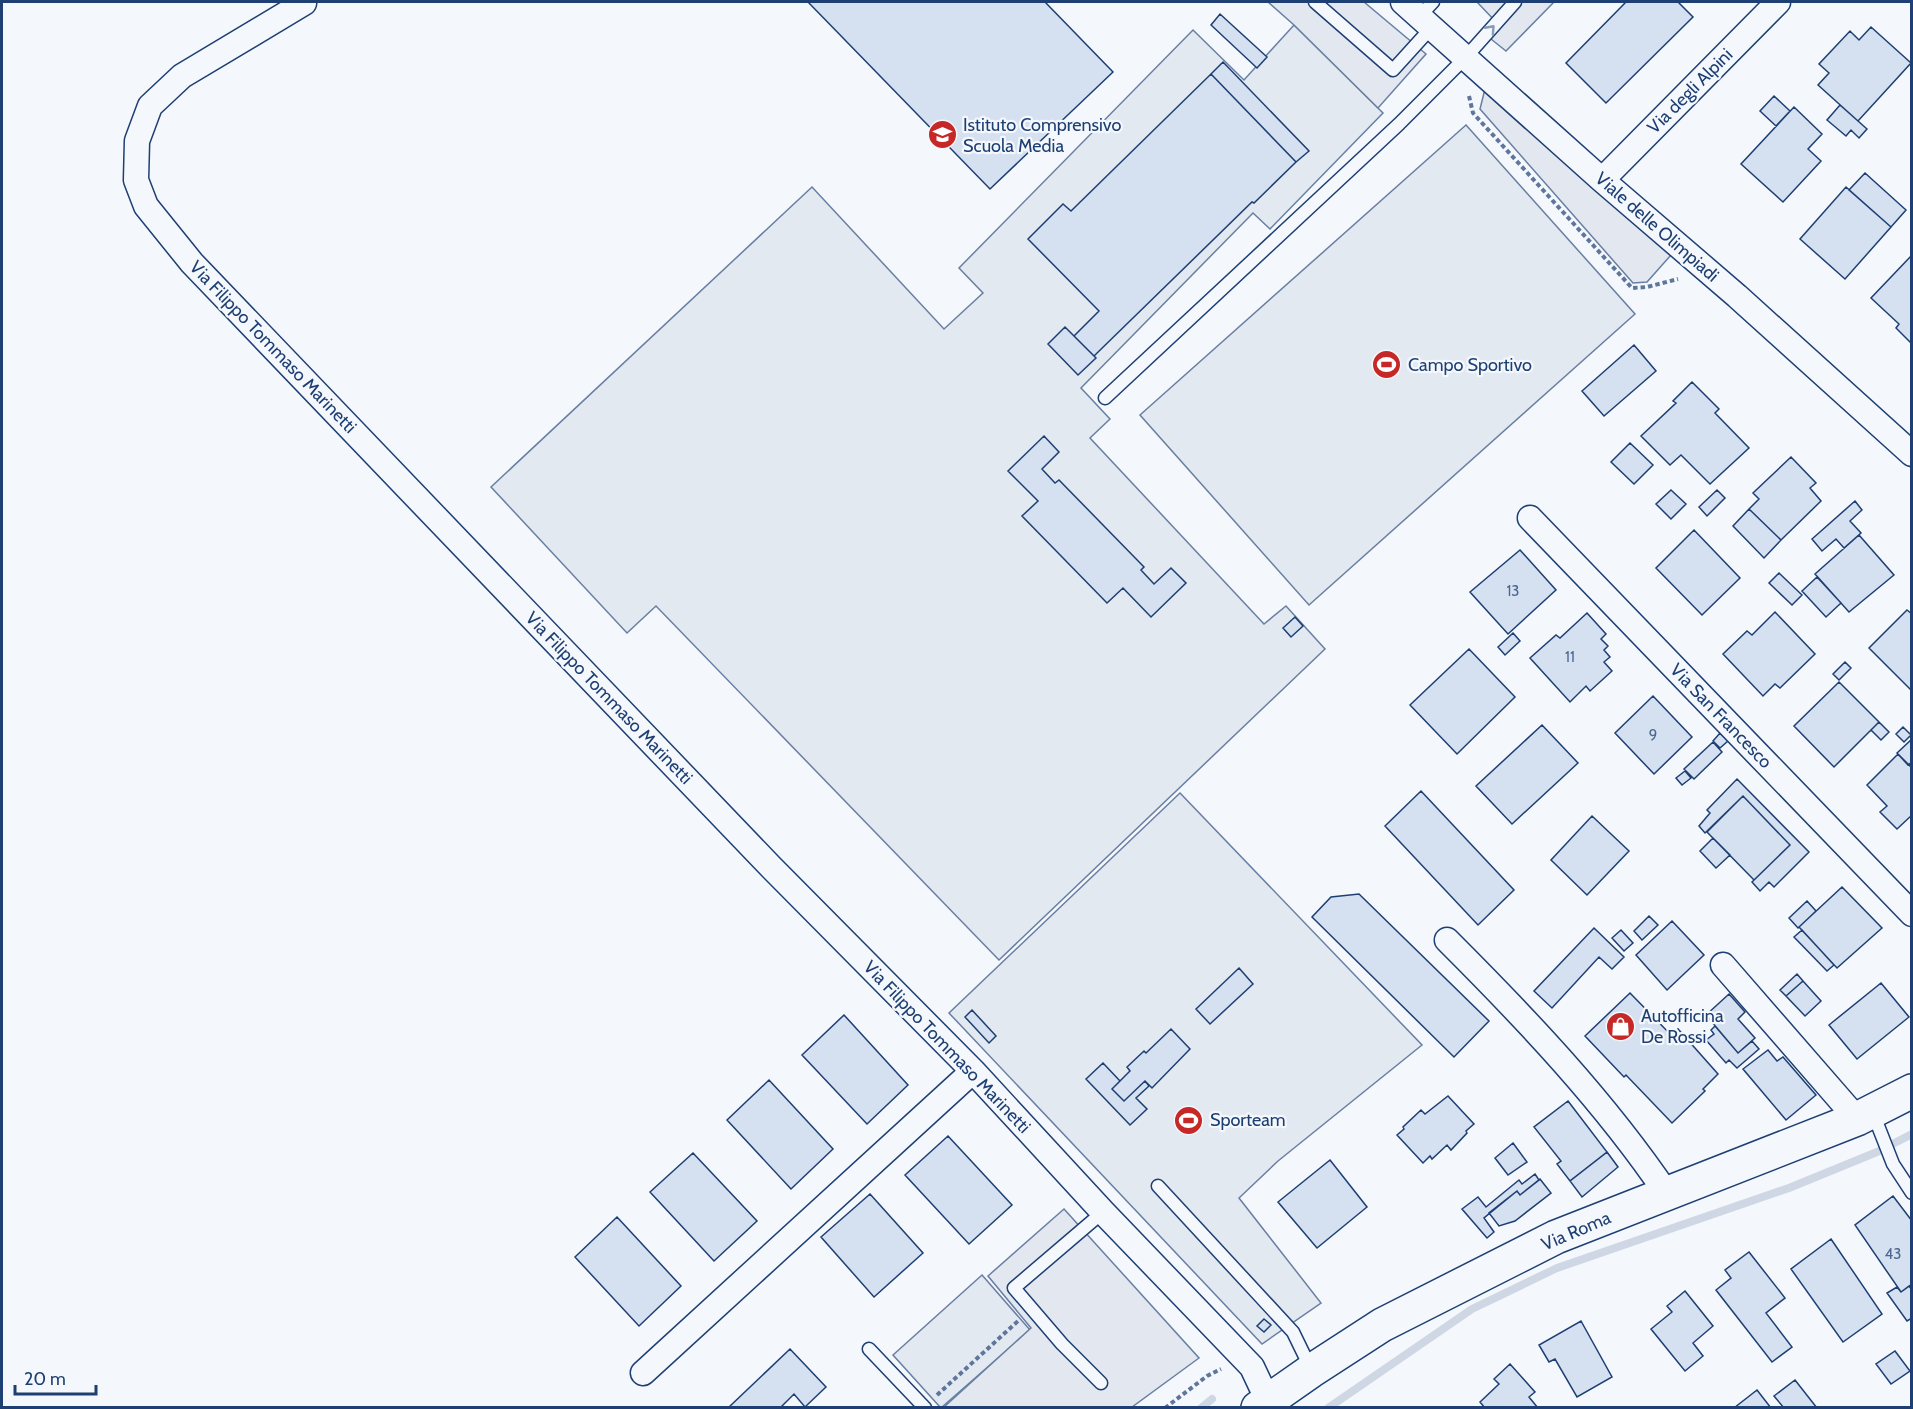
<svg xmlns="http://www.w3.org/2000/svg" width="1913" height="1409" viewBox="0 0 1913 1409" font-family="Cabin,sans-serif">
	<style>
		.green { fill: #e3e9f0; stroke: #687fa3; stroke-width: 1.5 }
		.parking { fill: #e3e8f0; stroke: #687fa3; stroke-width: 1.5 }
		.lines { fill: none; stroke-linecap: round; stroke-linejoin: round }
		.stream { stroke: #cfd7e4; stroke-width: 8 }
		.building { fill: #d5e0f0; stroke: #1d3f73; stroke-width: 1.5 }
		.service-casing { stroke: #1d3f73; stroke-width: 15 }
		.minor-casing { stroke: #1d3f73; stroke-width: 27 }
		.secondary-casing { stroke: #1d3f73; stroke-width: 36 }
		.path { stroke: #5e769c; stroke-width: 4; stroke-dasharray: 4.5 3; stroke-linecap: butt }
		.service { stroke: #f4f7fb; stroke-width: 12 }
		.minor { stroke: #f4f7fb; stroke-width: 24 }
		.secondary { stroke: #f4f7fb; stroke-width: 33 }
		.oneway { stroke: #889bb7 }
		.labels { text-anchor: middle; stroke-width: 4.5; stroke-linejoin: round; paint-order: stroke }
		.number-label { font-size: 15px; fill: #4b6792 }
		.street-label { font-size: 18px; fill: #1d3f73; stroke: #f4f7fb }
		.poi-label { font-size: 18px; fill: #1d3f73; stroke: #f4f7fb; text-anchor: start }
	</style>
	<rect width="100%" height="100%" fill="#f4f7fb"/>
	<path class="green" d="M1294,25l89,88 -113,116 -17,-16 -172,175 29,31 -20,19 174,186 22,-18 39,43 -326,311 -343,-354 -29,27 -136,-146 321,-300 132,142 39,-36 -24,-25 234,-238 51,50z
		M1466,125l169,189 -326,291 -169,-190z
		M1180,793l242,252 -144,116 -39,37 82,105 -59,41 -313,-331z
		M982,1275l48,55 -88,77h-2l-47,-52z"/>
	<path class="parking" d="M1268,2h96l62,52 -48,54 -84,-83z
		M1477,2h77l-48,49 -20,-16 11,-12z
		M1488,77l191,169 -32,36 -14,1 -153,-174z
		M1064,1209l135,149 -67,49 -189,1 88,-80 -43,-52z"/>
	<g class="lines">
		<path class="stream" d="M1201,1408l11,-9
			M1328,1408l144,-99 85,-41 232,-80 88,-36 35,-18"/>
	</g>
	<path class="building" d="M808,2h237l68,70 -123,117z
		M1626,2h52l15,15 -87,86 -40,-40z
		M1220,14l47,43 -10,11 -46,-43z
		M1871,27l40,36 -53,58 -40,-36 11,-12 -10,-9 31,-33 9,9z
		M1223,62l86,89 -13,11 -85,-88z
		M1211,74l85,88 -42,41 -2,-1 -158,154 -20,-20 25,-25 -71,-72 35,-35 8,7z
		M1774,96l16,15 -14,15 -16,-15z
		M1840,105l27,24 -8,9 -8,-8 -5,6 -19,-16z
		M1794,107l28,27 -14,15 13,12 -38,41 -42,-38z
		M1865,173l41,37 -15,17 -42,-37z
		M1846,187l45,40 -46,52 -45,-40z
		M1912,255v88h-1l-15,-15 3,-4 -28,-26z
		M1065,327l31,31 -18,17 -30,-31z
		M1634,345l22,26 -52,45 -22,-25z
		M1692,382l27,27 -4,4 34,35 -39,36 -29,-29 -11,10 -29,-29 35,-33 -3,-2z
		M1044,436l15,16 -17,17 13,14 4,-3 85,87 -3,3 13,14 17,-16 15,15 -35,34 -28,-29 -16,15 -85,-87 16,-15 -30,-30z
		M1630,443l23,22 -19,19 -23,-22z
		M1791,457l25,26 -6,5 11,13 -40,39 -32,-31 10,-10 -6,-6z
		M1671,490l15,14 -15,15 -15,-15z
		M1717,490l8,8 -18,18 -8,-9z
		M1855,501l7,9 -12,11 11,12 -17,15 -8,-9 -14,12 -10,-12z
		M1749,509l32,31 -17,18 -31,-32z
		M1694,530l46,48 -38,37 -46,-47z
		M1859,535l35,40 -45,37 -34,-38z
		M1520,550l36,40 -48,44 -38,-42z
		M1779,573l23,22 -10,10 -23,-22z
		M1817,577l24,26 -15,14 -24,-26z
		M1907,610l5,4v77l-43,-43z
		M1775,612l40,42 -35,34 -5,-4 -12,12 -40,-42 24,-23 5,4z
		M1587,613l19,21 -5,5 7,7 -4,4 6,7 -6,5 8,9 -22,20 -4,-5 -16,16 -40,-44 26,-23 4,3z
		M1295,617l8,9 -12,11 -8,-9z
		M1513,633l7,8 -15,14 -7,-8z
		M1469,649l46,48 -58,57 -47,-49z
		M1845,662l6,6 -12,12 -6,-6z
		M1839,682l40,40 -45,45 -40,-41z
		M1653,696l39,41 -38,37 -39,-41z
		M1879,722l10,10 -8,8 -10,-10z
		M1542,725l36,38 -66,61 -36,-38z
		M1903,727l8,8 -7,7 -8,-8z
		M1720,733l8,8 -8,7 -7,-7z
		M1912,739v23l-4,3 -11,-12z
		M1713,742l9,10 -28,27 -10,-10z
		M1898,754l14,14v47l-15,14 -17,-17 7,-6 -20,-21z
		M1685,771l6,7 -9,7 -6,-7z
		M1737,779l72,73 -35,35 -5,-5 -9,9 -8,-9 38,-37 -47,-49 -38,37 -6,-7 11,-13 -3,-3z
		M1421,791l93,99 -36,35 -93,-99z
		M1743,796l47,49 -36,35 -47,-48z
		M1592,816l37,35 -42,44 -36,-35z
		M1713,838l17,17 -14,13 -16,-17z
		M1842,887l40,41 -45,40 -38,-41z
		M1359,894l130,127 -35,36 -142,-140 19,-20z
		M1807,901l9,10 -18,17 -9,-10z
		M1649,916l9,9 -16,15 -8,-9z
		M1672,921l32,34 -37,35 -31,-35z
		M1594,928l30,29 -12,12 -13,-12 -47,51 -18,-17z
		M1621,930l12,13 -9,8 -12,-13z
		M1802,930l32,35 -7,6 -33,-34z
		M1239,968l14,16 -43,40 -14,-15z
		M1797,974l6,7 -17,15 -6,-6z
		M1803,981l18,20 -16,15 -19,-20z
		M1881,983l28,34 -52,42 -28,-34z
		M1630,993l42,43 6,-7 40,45 -15,15 2,2 -33,32 -46,-48 -2,2 -39,-41z
		M1729,994l16,18 -7,7 17,19 -17,15 -32,-38z
		M972,1010l24,26 -7,7 -24,-26z
		M844,1015l64,70 -41,39 -65,-69z
		M1715,1026l23,27 14,-12 7,8 -22,19 -8,-8 -3,3 -20,-23 8,-6 -3,-4z
		M1171,1029l19,20 -38,39 -7,-7 -21,20 -12,-12 18,-18 -3,-4 17,-16 2,2z
		M1768,1050l9,11 6,-4 33,38 -30,25 -43,-51z
		M1103,1063l17,18 -8,8 12,12 21,-20 4,5 -13,12 11,11 -17,16 -44,-46z
		M769,1080l64,69 -42,40 -64,-69z
		M1448,1096l26,28 -8,7 1,2 -16,17 -4,-5 -15,14 -2,-3 -7,7 -26,-28 7,-6 -1,-2 18,-17 4,4z
		M1568,1101l39,51 -37,29 -13,-17 4,-3 -27,-34z
		M948,1136l64,69 -43,39 -64,-69z
		M1513,1143l14,19 -19,13 -13,-17z
		M1607,1152l11,15 -36,30 -12,-16z
		M693,1153l64,68 -43,40 -64,-69z
		M1330,1160l37,47 -50,41 -39,-46z
		M1535,1174l4,6 -19,15 -3,-4 -33,27 10,14 -7,6 -25,-29 16,-12 8,10 33,-27 3,4z
		M1540,1179l11,14 -36,28 -16,5 -10,-13 28,-22 3,4z
		M870,1194l53,59 -49,44 -53,-60z
		M1893,1196l19,25v63l-11,8 -46,-67z
		M617,1217l64,69 -42,40 -64,-69z
		M1831,1239l51,75 -39,28 -52,-73z
		M1749,1252l36,46 -19,15 26,34 -20,15 -56,-72 15,-12 -6,-8z
		M1909,1286l3,4v28l-5,3 -20,-28 10,-6 4,5z
		M1685,1291l28,35 -20,17 10,13 -18,15 -34,-42 21,-17 -5,-6z
		M1264,1319l7,6 -7,7 -7,-6z
		M1581,1321l31,56 -35,20 -22,-38 -6,3 -10,-17z
		M790,1349l36,38 -21,20 -11,-13 -14,14h-52z
		M1895,1351l15,20 -19,13 -15,-20z
		M1510,1364l25,28 -6,5 9,11h-53l-5,-6 19,-18 -5,-5z
		M1795,1380l22,28h-33l-10,-12z
		M1757,1390l14,18h-37z"/>
	<g class="lines">
		<defs>
			<path id="service" d="M1315,2l78,68 39,-43
				M1420,16l13,-14
				M1105,398l294,-274 67,-67 49,-55
				M1873,1113l20,51 19,29
				M1158,1186l135,146 18,37
				M869,1349l56,59
				M1101,1383l-39,-39 -48,-56 89,-76"/>
			<path id="minor" d="M1403,2l199,178 135,116 175,158
				M304,3l-122,73 -32,30 -13,35 -1,39 10,26 46,57 578,603 203,205 130,141 149,155 16,34
				M1602,180l176,-178
				M1530,518l382,396
				M1447,940c79,79 157,161 220,254
				M1723,965l134,154
				M643,1373l330,-302"/>
			<path id="secondary" d="M1258,1408l53,-37 71,-46 174,-88 301,-118 55,-28"/>
		</defs>
		<use href="#service" class="service-casing"/>
		<use href="#minor" class="minor-casing"/>
		<use href="#secondary" class="secondary-casing"/>
		<path class="path" d="M1469,96l4,17 159,175 15,-1 31,-8
			M937,1395l81,-74
			M1165,1408l42,-32 14,-7"/>
		<use href="#service" class="service"/>
		<use href="#minor" class="minor"/>
		<use href="#secondary" class="secondary"/>
	</g>
	<defs><path id="oneway-chevron" d="M-2-3.5L2.5 0L-2 3.5" fill="none" stroke-width="1.6" stroke-linecap="round" stroke-linejoin="round" transform="scale(1.5)"/></defs>
	<use class="oneway" href="#oneway-chevron" transform="translate(1491 29) rotate(-48)"/>
	<defs>
		<symbol id="school-disc" viewBox="-11 -11 22 22"><circle r="9.5" fill="#c62828" stroke="#f4f7fb"/><path d="M0-5L7-2L0 1L-7-2ZM-4 1L0 2.5L4 1V4Q0 6-4 4Z" fill="#fff"/></symbol>
		<symbol id="stadium-disc" viewBox="-11 -11 22 22"><circle r="9.5" fill="#c62828" stroke="#f4f7fb"/><path d="M0-5a6.5 5 0 1 0 0 10a6.5 5 0 1 0 0-10ZM-3.5-1.8h7v3.6h-7Z" fill="#fff"/></symbol>
		<symbol id="shop-disc" viewBox="-11 -11 22 22"><circle r="9.5" fill="#c62828" stroke="#f4f7fb"/><path d="M-5-2.5h2.3a2.7 3.5 0 0 1 5.4 0H5L5.5 6h-11ZM-1.5-2.5h3a1.5 2.3 0 0 0-3 0Z" fill="#fff"/></symbol>
	</defs>
	<g fill-rule="evenodd">
		<use href="#school-disc" x="926" y="118" width="33" height="33"/>
		<use href="#stadium-disc" x="1370" y="348" width="33" height="33"/>
		<use href="#shop-disc" x="1604" y="1010" width="33" height="33"/>
		<use href="#stadium-disc" x="1172" y="1104" width="33" height="33"/>
	</g>
	<g class="labels">
		<g class="number-label">
			<text x="1513" y="596">13</text>
			<text x="1570" y="662">11</text>
			<text x="1653" y="740">9</text>
			<text x="1893" y="1259">43</text>
		</g>
		<g class="street-label">
			<text transform="translate(1690 91) rotate(-45)" y="6">Via degli Alpini</text>
			<text transform="translate(1657 227) rotate(41)" y="6">Viale delle Olimpiadi</text>
			<text transform="translate(273 347) rotate(46)" y="6">Via Filippo Tommaso Marinetti</text>
			<text transform="translate(609 698) rotate(46)" y="6">Via Filippo Tommaso Marinetti</text>
			<text transform="translate(1721 716) rotate(46)" y="6">Via San Francesco</text>
			<text transform="translate(947 1047) rotate(46)" y="6">Via Filippo Tommaso Marinetti</text>
			<text transform="translate(1576 1231) rotate(-23)" y="6">Via Roma</text>
		</g>
		<g class="poi-label">
			<text x="963" y="131">Istituto Comprensivo<tspan x="963" dy="21">Scuola Media</tspan></text>
			<text x="1408" y="371">Campo Sportivo</text>
			<text x="1641" y="1022">Autofficina<tspan x="1641" dy="21">De Rossi</tspan></text>
			<text x="1210" y="1126">Sporteam</text>
		</g>
	</g>
	<rect width="1913" height="1409" fill="none" stroke="#1d3f73" stroke-width="6"/>
	<path d="M15 1385v9h81v-9" fill="none" stroke="#1d3f73" stroke-width="3"/>
	<text x="24" y="1385" font-size="18" fill="#1d3f73" stroke="#f4f7fb" stroke-width="4.5" paint-order="stroke">20 m</text>
</svg>
